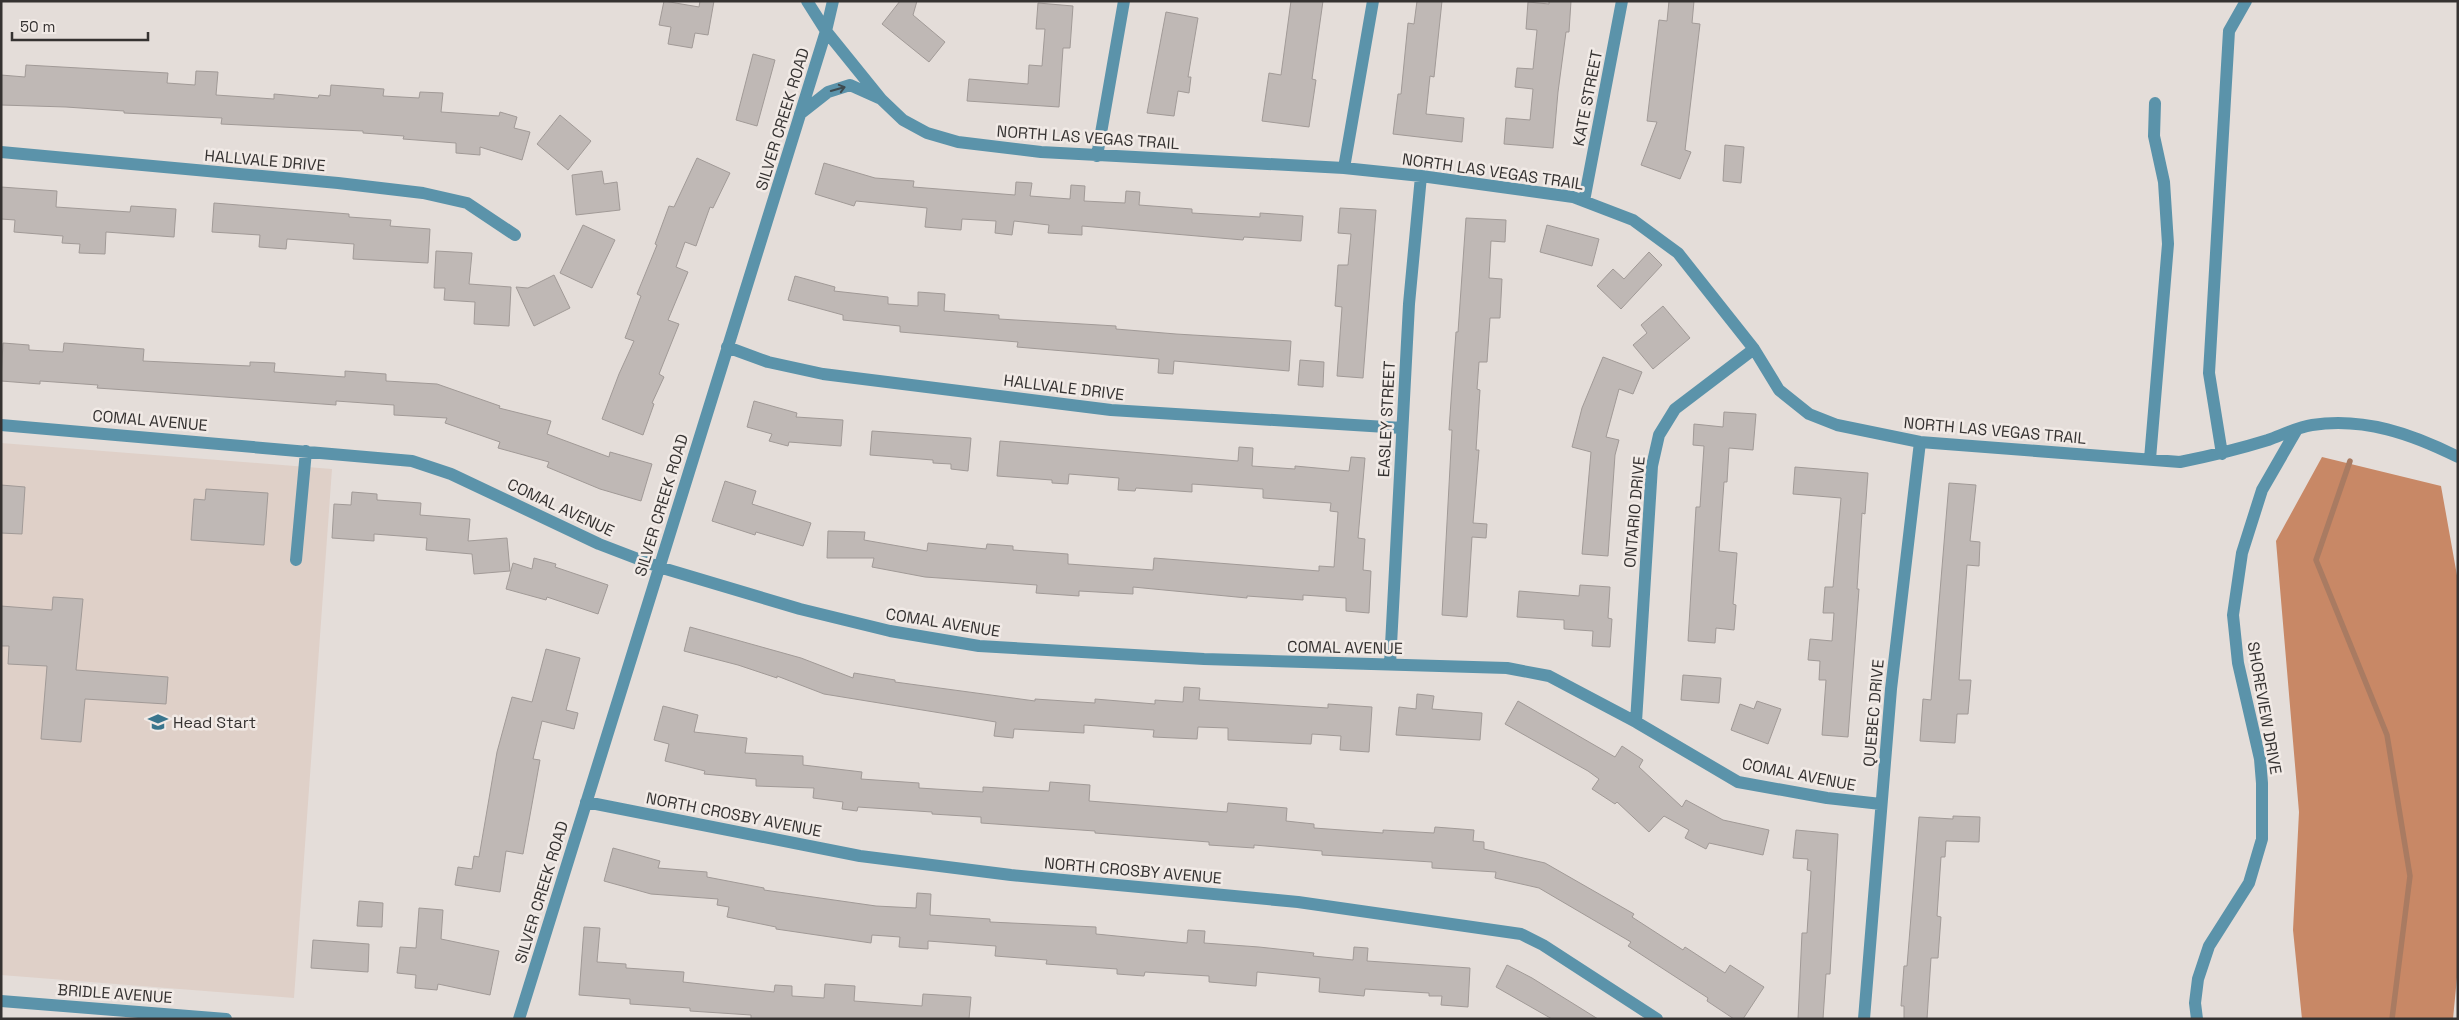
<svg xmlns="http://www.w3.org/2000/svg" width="2459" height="1020" viewBox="0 0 2459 1020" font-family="'Space Grotesk',sans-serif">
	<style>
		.built { fill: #dfd0c8 }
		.forest { fill: #c88866 }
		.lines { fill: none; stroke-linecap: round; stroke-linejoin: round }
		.stream { stroke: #a97b62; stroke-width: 5.5 }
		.building { fill: #bfb8b5; stroke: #a19a97 }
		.minor { stroke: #5b93aa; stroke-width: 12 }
		.oneway { stroke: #3e4a4f }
		.labels { text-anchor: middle; stroke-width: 5; stroke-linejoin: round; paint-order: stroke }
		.street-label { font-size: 16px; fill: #353231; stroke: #f1eae6 }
		.poi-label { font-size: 16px; fill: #353231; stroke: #f1eae6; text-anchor: start }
	</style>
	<rect width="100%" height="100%" fill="#e4ddd9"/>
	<path class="built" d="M1,443l331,26 -38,529 -293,-23z"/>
	<path class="forest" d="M2322,457l119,29 17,95v386l-5,52h-151l-9,-89 6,-118 -23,-271z"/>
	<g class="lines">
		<path class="stream" d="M2350,461l-34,99 71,175 23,141 -18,143"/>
	</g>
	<path class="building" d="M664,1l35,6 1,-6h14l-6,34 -13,-2 -3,15 -24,-4 3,-17 -12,-2z
		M900,1h17l-4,14 32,27 -16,20 -47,-38z
		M1291,1h32l-11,78 4,1 -7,47 -47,-6 7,-48 12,2z
		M1417,1h25l-8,76 -4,-1 -4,38 38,4 -2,24 -69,-8 5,-40h3l7,-71 6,1z
		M1549,1h22l-2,31h-3l-8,60 -5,56 -49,-4 2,-26 24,2 3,-31 -18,-2 2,-19 16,1 4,-39 -11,-1 2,-27 21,2z
		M1669,1h25l-2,22 8,1 -15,126 6,2 -11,27 -39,-14 16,-43 -10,-1 12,-101 8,1z
		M1038,3l35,3 -3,42h-7l-4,59 -92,-6 2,-22 59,5 1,-19 13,1 3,-37h-9z
		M1166,12l32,6 -10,59h3l-2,16 -11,-2 -4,25 -27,-3z
		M753,54l22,6 -18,66 -21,-6z
		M26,65l142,8 -1,10 28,2 1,-14 22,1 -2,23 58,4v-5l44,4 1,-3 11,1 1,-11 53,4 -1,7 36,2 1,-6 23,1 -2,19 58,4 1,-4 17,5 -3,11 16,4 -8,28 -42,-13v8l-24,-2v-10l-53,-4 1,-3 -41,-3v-2l-142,-7 1,-6 -98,-5v-2l-58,-4 -65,-2v-30l24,2z
		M560,115l31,26 -23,29 -31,-26z
		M1725,145l19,2 -3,36 -18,-2z
		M697,158l33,15 -17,35 -3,-1 -14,39 -11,-4 -9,25 12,5 -20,48 11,4 -20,50 5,3 -12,26 2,1 -11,31 -41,-16 17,-45 15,-33 -9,-3 16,-42 -4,-2 20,-49 -2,-1 14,-38 5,1z
		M824,163l51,15 39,3 -1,6 102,8 1,-13 16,1 -2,13 40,3 1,-14 14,1 -1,15 41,2 1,-12 14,1 -1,13 53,4v4l68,4v-4l43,3 -2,25 -57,-4 -1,3 -161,-14v9l-34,-2 1,-8 -35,-4 -2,14 -17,-2 1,-12 -34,-2 -1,11 -36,-3 2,-19 -71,-7 -2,5 -39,-12z
		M602,171l2,13 13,-2 3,28 -44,5 -4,-40z
		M1,187l56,4 -1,16 74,5 1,-6 45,3 -2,28 -68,-5 -1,22 -26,-1 1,-9 -18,-1 1,-7 -49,-4 1,-12 -14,-1z
		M214,203l135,11v3l42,3 -1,6 40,3 -2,34 -75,-4 1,-15 -67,-5 -1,10 -27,-2 1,-12 -48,-3z
		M1340,208l36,2 -13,168 -26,-2 5,-69 -7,-1 3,-41h10l3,-31 -13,-1z
		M1466,218l40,2 -1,22 -14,-1 -2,37 13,1 -2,39h-10l-3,44h-8l-2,27 3,1 -4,60h3l-6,73 14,1 -1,14 -14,-1 -5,80 -25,-2 10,-185h-3l4,-58 3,-40h2z
		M583,225l32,15 -23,48 -32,-15z
		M1547,225l52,14 -7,27 -52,-14z
		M436,251l36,2 -3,31 42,3 -2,39 -35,-2 1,-22 -31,-2 1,-12h-11z
		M1649,252l13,13 -41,44 -24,-23 16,-17 11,10z
		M554,275l16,33 -36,18 -18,-39 12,1z
		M795,276l40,11 -1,4 54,6v7l30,2v-14l27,2 -1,17 55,4v4l117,7v3l60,5 115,7 -2,30 -115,-10 -1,13 -15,-1 1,-14 -142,-12 1,-5 -118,-10v-6l-57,-6v-5l-55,-15z
		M1663,306l27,32 -37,31 -20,-24 14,-12 -6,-8z
		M3,343l26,2v5l34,2 1,-9 80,6 -1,12 107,5v-4l25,1 -1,9 71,5v-6l41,3v7l51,3 63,22 -1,2 52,13 -4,13 62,23 1,-5 42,12 -11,37 -41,-12 -53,-22 2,-5 -51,-14 2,-6 -55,-19 2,-5 -53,-3v-10l-58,-4v4l-195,-14 -44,-3 1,-3 -58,-4v3l-39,-3z
		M1603,357l39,15 -9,22 -14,-5 -13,48 13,3 -4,15 -7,101 -26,-2 9,-102 -19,-5 10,-39z
		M1300,360l24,2 -1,25 -25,-2z
		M754,401l43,12 -1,4 47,3 -2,26 -52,-4 -1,4 -19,-5 3,-7 -25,-7z
		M1724,412l32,2 -3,36 -24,-2 -2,34h-3l-5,69 18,2 -4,51 3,1 -2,25 -18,-2 -1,15 -27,-2 8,-134h4l4,-61 -11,-1 1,-21 29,3z
		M872,431l99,7 -3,33 -17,-2v-5l-18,-1v-3l-63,-5z
		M1000,441l238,20 1,-14 14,1 -1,18 43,3v-3l54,5 2,-14 14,1 -7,80 7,1 -2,31 8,1 -2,42 -23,-2v-13l-43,-3v5l-56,-4v2l-114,-11v7l-54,-3v5l-43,-3 1,-8 -112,-8 -53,-10 2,-9h-47l1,-27 37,1 -1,8 63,11 1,-8 58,6 1,-5 26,2v4l55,4v10l85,6 1,-12 165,13v-5l15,1 4,-55 -8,-1 1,-8 -68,-5v-9l-71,-5v8l-56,-4 -1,3 -17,-1 1,-12 -50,-4 -1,10 -16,-1v-3l-55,-4z
		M1795,467l73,6 -3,41 -3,-1 -5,76h2l-11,148 -26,-2 4,-55h-7l1,-19 -12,-1 2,-21 22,2 2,-28h-11l2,-26h8l8,-89 -48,-4z
		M725,481l31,10 -4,13 59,19 -8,23 -47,-14 -1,3 -43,-14z
		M1949,483l27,2 -6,56 10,1 -1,24 -12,-1 -8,115h12l-3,34h-11l-2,29 -35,-2 3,-42 8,1z
		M1,485l24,2 -3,47 -21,-1z
		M206,489l62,4 -4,52 -73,-5 3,-41 11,1z
		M352,492l25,2v6l44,3 -1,12 50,4 -2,22 39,-3 3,33 -36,3 -2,-20 -46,-4 1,-12 -53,-4v7l-42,-3 2,-34 17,1z
		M534,558l22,6 -1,3 53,18 -10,29 -51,-17 -1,3 -40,-11 7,-26 19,6z
		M1580,585l30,2 -2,31 4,1 -2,28 -18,-1 1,-15 -29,-2v-9l-47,-3 2,-26 60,5z
		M53,597l30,2 -7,71 92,7 -2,27 -81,-5 -4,43 -40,-3 6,-73 -39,-2 1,-18h-8v-40l51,4z
		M690,627l111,31 52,20 1,-5 41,7v2l140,19v-2l60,4v-4l60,5v-4l28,2 1,-15 16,1 -1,12 129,8v-4l44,3 -3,45 -29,-2 1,-14 -29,-2 -1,10 -83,-4v-12l-30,-1 -1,12 -44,-2 1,-7 -70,-5v8l-70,-4 -1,9 -19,-2 2,-14 -172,-28 -47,-18v2l-39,-13 -54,-14z
		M546,649l34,9 -14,52 12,3 -4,16 -32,-8 -9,38 7,1 -17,94 -17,-3 -6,41 -45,-7 3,-18 14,2 2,-13 5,1 18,-105 15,-55 20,5z
		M1683,675l38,3 -2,25 -38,-3z
		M1417,694l17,2 -2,13 50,4 -2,27 -84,-5 3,-28 17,2z
		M1518,701l97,56 7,-11 21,14 -4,7 43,40 4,-7 37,20 46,10 -6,25 -54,-12 -3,6 -21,-11 4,-8 -25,-14 -15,16 -32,-30 -2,2 -23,-15 7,-10 -11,-8 -83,-47z
		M1757,701l24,8 -13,35 -37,-14 9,-26 14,5z
		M663,706l35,9 -4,17 53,6 -2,15 58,3v9l59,7 -1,7 58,4v5l64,4v-5l66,4 1,-9 40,3 -1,16 138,11 1,-9 59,5 -1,13 28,3v4l69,5v-3l51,3 1,-6 39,3 -1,11 11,1v7l61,14 89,51 -2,3 51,33 2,-3 40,26 5,-8 34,22 -21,32h-9l-27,-18 1,-3 -80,-52 3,-4 -92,-54 -44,-10 1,-6 -64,-4v-6l-110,-7v-4l-68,-6v3l-45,-3v-3l-114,-9v-2l-114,-8v-6l-49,-3v-2l-74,-5 -1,4 -15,-2 1,-7 -30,-4 1,-10 -58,-2v-7l-52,-5 1,-3 -40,-10 4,-17 -15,-4z
		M1953,816l27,1 -1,25 -33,-1 -1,16h-4l-4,59 4,1 -3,41h-7l-4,61h-23v-13h-3l3,-40h3l12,-149 34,2z
		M1796,830l42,4 -8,140h-4l-3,45h-25l4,-86h5l4,-62 -4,-1 1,-11 -15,-1z
		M613,848l47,13 -2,7 49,4v5l57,11v2l112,16 40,2 1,-15 14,1 -1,21 60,4v3l106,5v7l91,9 1,-13 17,1 -1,12 55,4 55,6 -1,3 40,4 1,-13 14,1 -1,13 103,7 -2,39 -27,-2 1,-9h-13v-3l-64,-4 -1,7 -45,-4 1,-14 -63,-6 -1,14 -47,-4v-6l-64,-4 -1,4 -27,-2v-5l-71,-5 1,-4 -52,-4 1,-10 -68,-5v8l-29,-2 1,-10 -28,-2 -1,8 -95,-14v-2l-49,-10 2,-10 -12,-2 1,-6 -67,-5 -47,-13z
		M359,901l24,2 -1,24 -25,-1z
		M419,908l24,2 -2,29 58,12 -9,44 -52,-11 -1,6 -22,-2 1,-13 -19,-2 3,-26 16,1z
		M584,927l16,1 -3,34 29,2v4l58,4 -1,10 91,10 1,-7 17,1v10l32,2 1,-14 30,2 -1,15 68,5 1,-12 48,3 -2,22h-218v-4l-61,-4v-3l-60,-4v-5l-51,-4z
		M313,940l56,4 -1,28 -57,-4z
		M1507,965l25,13 66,41h-46l-56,-32z"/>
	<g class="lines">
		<path class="minor" d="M807,1l19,30 55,68 22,21 24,13 31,9 83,10 303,16 77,8 152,21 60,23 45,33 76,96 25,41 30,24 28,11 83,17 260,20c30,-6 59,-13 88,-22 14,-5 30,-13 44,-15 52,-8 100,9 146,32
			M800,114l28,-22 22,-7 29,13
			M1,152l337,31 85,10 44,10 48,32
			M1097,156l27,-155
			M1344,168l29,-167
			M1584,201l38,-200
			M727,347l41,15 55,12 288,36 291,18
			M1,425l411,36 39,13 148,70 60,23 141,42 90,22 89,15 225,13 303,9 42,8 87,46 102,60 89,16 54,6
			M2222,454l-13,-81 20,-342 17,-30
			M2150,459l18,-215 -4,-62 -10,-46 1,-33
			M296,560l10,-109
			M1390,664l19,-360 12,-128
			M1636,722l16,-256 7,-31 16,-26 79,-60
			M586,802l274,54 151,19 287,27 223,32 22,11 114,74
			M1,1001l225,18
			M519,1019l307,-988 7,-30
			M1864,1019l27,-330 29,-247
			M2197,1019l-2,-16 3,-24 11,-33 40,-63 13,-44v-56l-2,-24 -22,-96 -5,-48 9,-62 20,-63 34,-59"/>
	</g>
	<defs><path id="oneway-shaft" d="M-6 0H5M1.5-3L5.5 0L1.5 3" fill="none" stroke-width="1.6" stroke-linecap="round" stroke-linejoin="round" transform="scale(1.25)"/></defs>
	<use class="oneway" href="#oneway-shaft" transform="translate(838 89) rotate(-16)"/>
	<defs>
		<symbol id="school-bare" viewBox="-9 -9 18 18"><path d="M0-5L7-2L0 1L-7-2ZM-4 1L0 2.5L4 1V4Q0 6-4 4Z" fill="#39758d" stroke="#f1eae6" stroke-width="2.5" paint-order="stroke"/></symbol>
	</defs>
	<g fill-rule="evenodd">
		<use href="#school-bare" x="144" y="708" width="28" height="28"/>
	</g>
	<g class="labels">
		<g class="street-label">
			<text transform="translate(1587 98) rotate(-79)" y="6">KATE STREET</text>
			<text transform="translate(782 119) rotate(-73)" y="6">SILVER CREEK ROAD</text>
			<text transform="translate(1088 137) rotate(4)" y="6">NORTH LAS VEGAS TRAIL</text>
			<text transform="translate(265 160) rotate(5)" y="6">HALLVALE DRIVE</text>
			<text transform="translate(1493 171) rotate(8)" y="6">NORTH LAS VEGAS TRAIL</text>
			<text transform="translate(1064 387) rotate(7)" y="6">HALLVALE DRIVE</text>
			<text transform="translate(1386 419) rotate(-87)" y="6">EASLEY STREET</text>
			<text transform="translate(150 420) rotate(5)" y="6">COMAL AVENUE</text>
			<text transform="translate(1995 430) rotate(5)" y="6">NORTH LAS VEGAS TRAIL</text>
			<text transform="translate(661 505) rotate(-73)" y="6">SILVER CREEK ROAD</text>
			<text transform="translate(561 507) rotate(25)" y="6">COMAL AVENUE</text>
			<text transform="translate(1634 512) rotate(-85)" y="6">ONTARIO DRIVE</text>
			<text transform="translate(943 622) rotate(9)" y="6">COMAL AVENUE</text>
			<text transform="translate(1345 647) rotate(1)" y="6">COMAL AVENUE</text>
			<text transform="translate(2265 708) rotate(80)" y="6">SHOREVIEW DRIVE</text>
			<text transform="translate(1873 713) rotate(-85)" y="6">QUEBEC DRIVE</text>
			<text transform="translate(1799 774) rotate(11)" y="6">COMAL AVENUE</text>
			<text transform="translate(734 814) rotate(11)" y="6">NORTH CROSBY AVENUE</text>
			<text transform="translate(1133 870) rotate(5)" y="6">NORTH CROSBY AVENUE</text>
			<text transform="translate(541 892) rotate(-73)" y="6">SILVER CREEK ROAD</text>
			<text transform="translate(115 993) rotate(4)" y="6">BRIDLE AVENUE</text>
		</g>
		<g class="poi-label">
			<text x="173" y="728">Head Start</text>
		</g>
	</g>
	<rect width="2459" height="1020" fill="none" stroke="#353231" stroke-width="5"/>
	<path d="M12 32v8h136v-8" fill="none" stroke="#353231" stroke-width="2.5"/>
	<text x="20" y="32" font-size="15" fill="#353231" stroke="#f1eae6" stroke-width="4" paint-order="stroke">50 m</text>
</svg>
